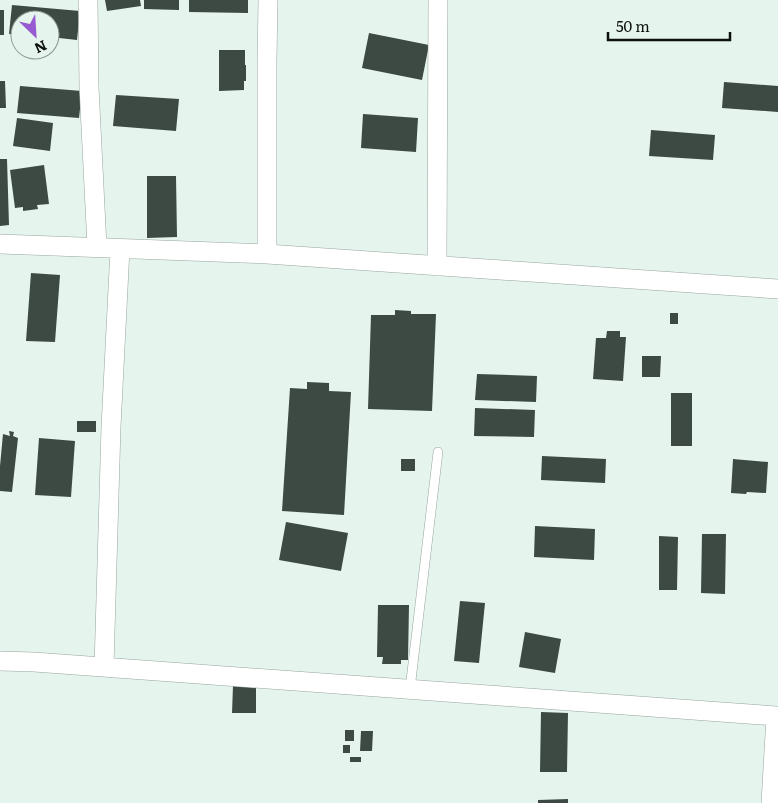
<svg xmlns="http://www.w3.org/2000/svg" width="778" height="803" viewBox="0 0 778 803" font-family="Literata,serif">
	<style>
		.building { fill: #3d4943 }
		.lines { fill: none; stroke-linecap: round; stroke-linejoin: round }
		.service-casing { stroke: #97a59e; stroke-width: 10 }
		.minor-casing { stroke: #97a59e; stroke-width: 20 }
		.service { stroke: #fff; stroke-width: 9 }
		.minor { stroke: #fff; stroke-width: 19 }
	</style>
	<rect width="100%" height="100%" fill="#e5f4ec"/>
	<path class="building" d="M105,0h35l1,6 -34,5z
		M144,0h35v10l-35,-1z
		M189,0h59v13l-59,-1z
		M12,5l68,6 -3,29 -27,-3v-17h-30v15l-11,-1z
		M0,10h4v25h-4z
		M369,33l60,12 -7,35 -60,-12z
		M219,50h26v15h1v16h-2v9l-25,1z
		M0,81h5l1,27h-6z
		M724,82l54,4v26l-56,-4z
		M20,86l62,5 -3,27 -62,-5z
		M116,95l63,4 -3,32 -63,-5z
		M363,114l55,4 -2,34 -55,-4z
		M17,118l36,5 -3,28 -37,-5z
		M651,130l64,5 -2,25 -64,-4z
		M0,159h7l2,66 -9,1z
		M44,165l5,39 -12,1 1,4 -15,2v-4l-8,1 -5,-38z
		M147,176h29l1,61 -30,1z
		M31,273l29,2 -5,67 -29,-1z
		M395,310l16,1v3h25l-4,97 -64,-2 3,-94h24z
		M670,313h8v11h-8z
		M607,331h13v6h6l-3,44 -30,-2 3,-41h10z
		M642,356h19l-1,21h-18z
		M477,374l60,2 -1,26 -61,-2z
		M307,382l22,1v8l22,1 -7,123 -62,-4 8,-123 17,1z
		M671,393h21v53h-21z
		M475,408l60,2 -1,27 -60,-1z
		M77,421h19v11h-19z
		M9,431l5,1 -1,4 5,2 -6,54 -12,-1v-25l3,-32 7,2z
		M39,438l36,3 -4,56 -36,-2z
		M542,456l64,3 -1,24 -64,-3z
		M401,459h14v12h-14z
		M733,459l35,3 -2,31 -19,-1 -1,2 -15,-1z
		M286,522l62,11 -7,38 -62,-11z
		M535,526l60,3 -1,31 -60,-3z
		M702,534h24l-1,60 -24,-1z
		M659,536l19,1 -1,53h-18z
		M460,601l25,2 -6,60 -25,-2z
		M378,605h31l-1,55h-7v4h-19l1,-7h-6z
		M525,632l36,7 -6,34 -36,-6z
		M233,686l23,1v26h-24z
		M541,712l27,1 -1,59h-27z
		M345,730h9v11h-9z
		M361,731h12l-1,20h-12z
		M343,745h7v8h-7z
		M350,757h11v5h-11z
		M568,799v4h-30v-3z"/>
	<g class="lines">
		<defs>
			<path id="service" d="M410,689l28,-237"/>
			<path id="minor" d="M88,0l1,87 8,160
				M0,244l267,10 511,35
				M267,254v-192l1,-62
				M437,266l1,-266
				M0,661l34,1 742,54 -5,87
				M104,667l7,-240 9,-178"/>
		</defs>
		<use href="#service" class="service-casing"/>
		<use href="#minor" class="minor-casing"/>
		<use href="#service" class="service"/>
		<use href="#minor" class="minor"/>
	</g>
	<g transform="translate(35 35) rotate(155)"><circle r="24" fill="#e5f4ec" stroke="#8e9993"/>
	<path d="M0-4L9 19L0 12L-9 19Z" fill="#975ad1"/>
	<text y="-8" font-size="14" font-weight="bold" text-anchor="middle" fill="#0c110e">N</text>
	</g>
	<path d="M608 32v8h122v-8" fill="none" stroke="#0c110e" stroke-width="2.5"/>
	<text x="616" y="32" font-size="15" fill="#0c110e" stroke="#e5f4ec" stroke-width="4" paint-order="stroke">50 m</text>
</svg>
